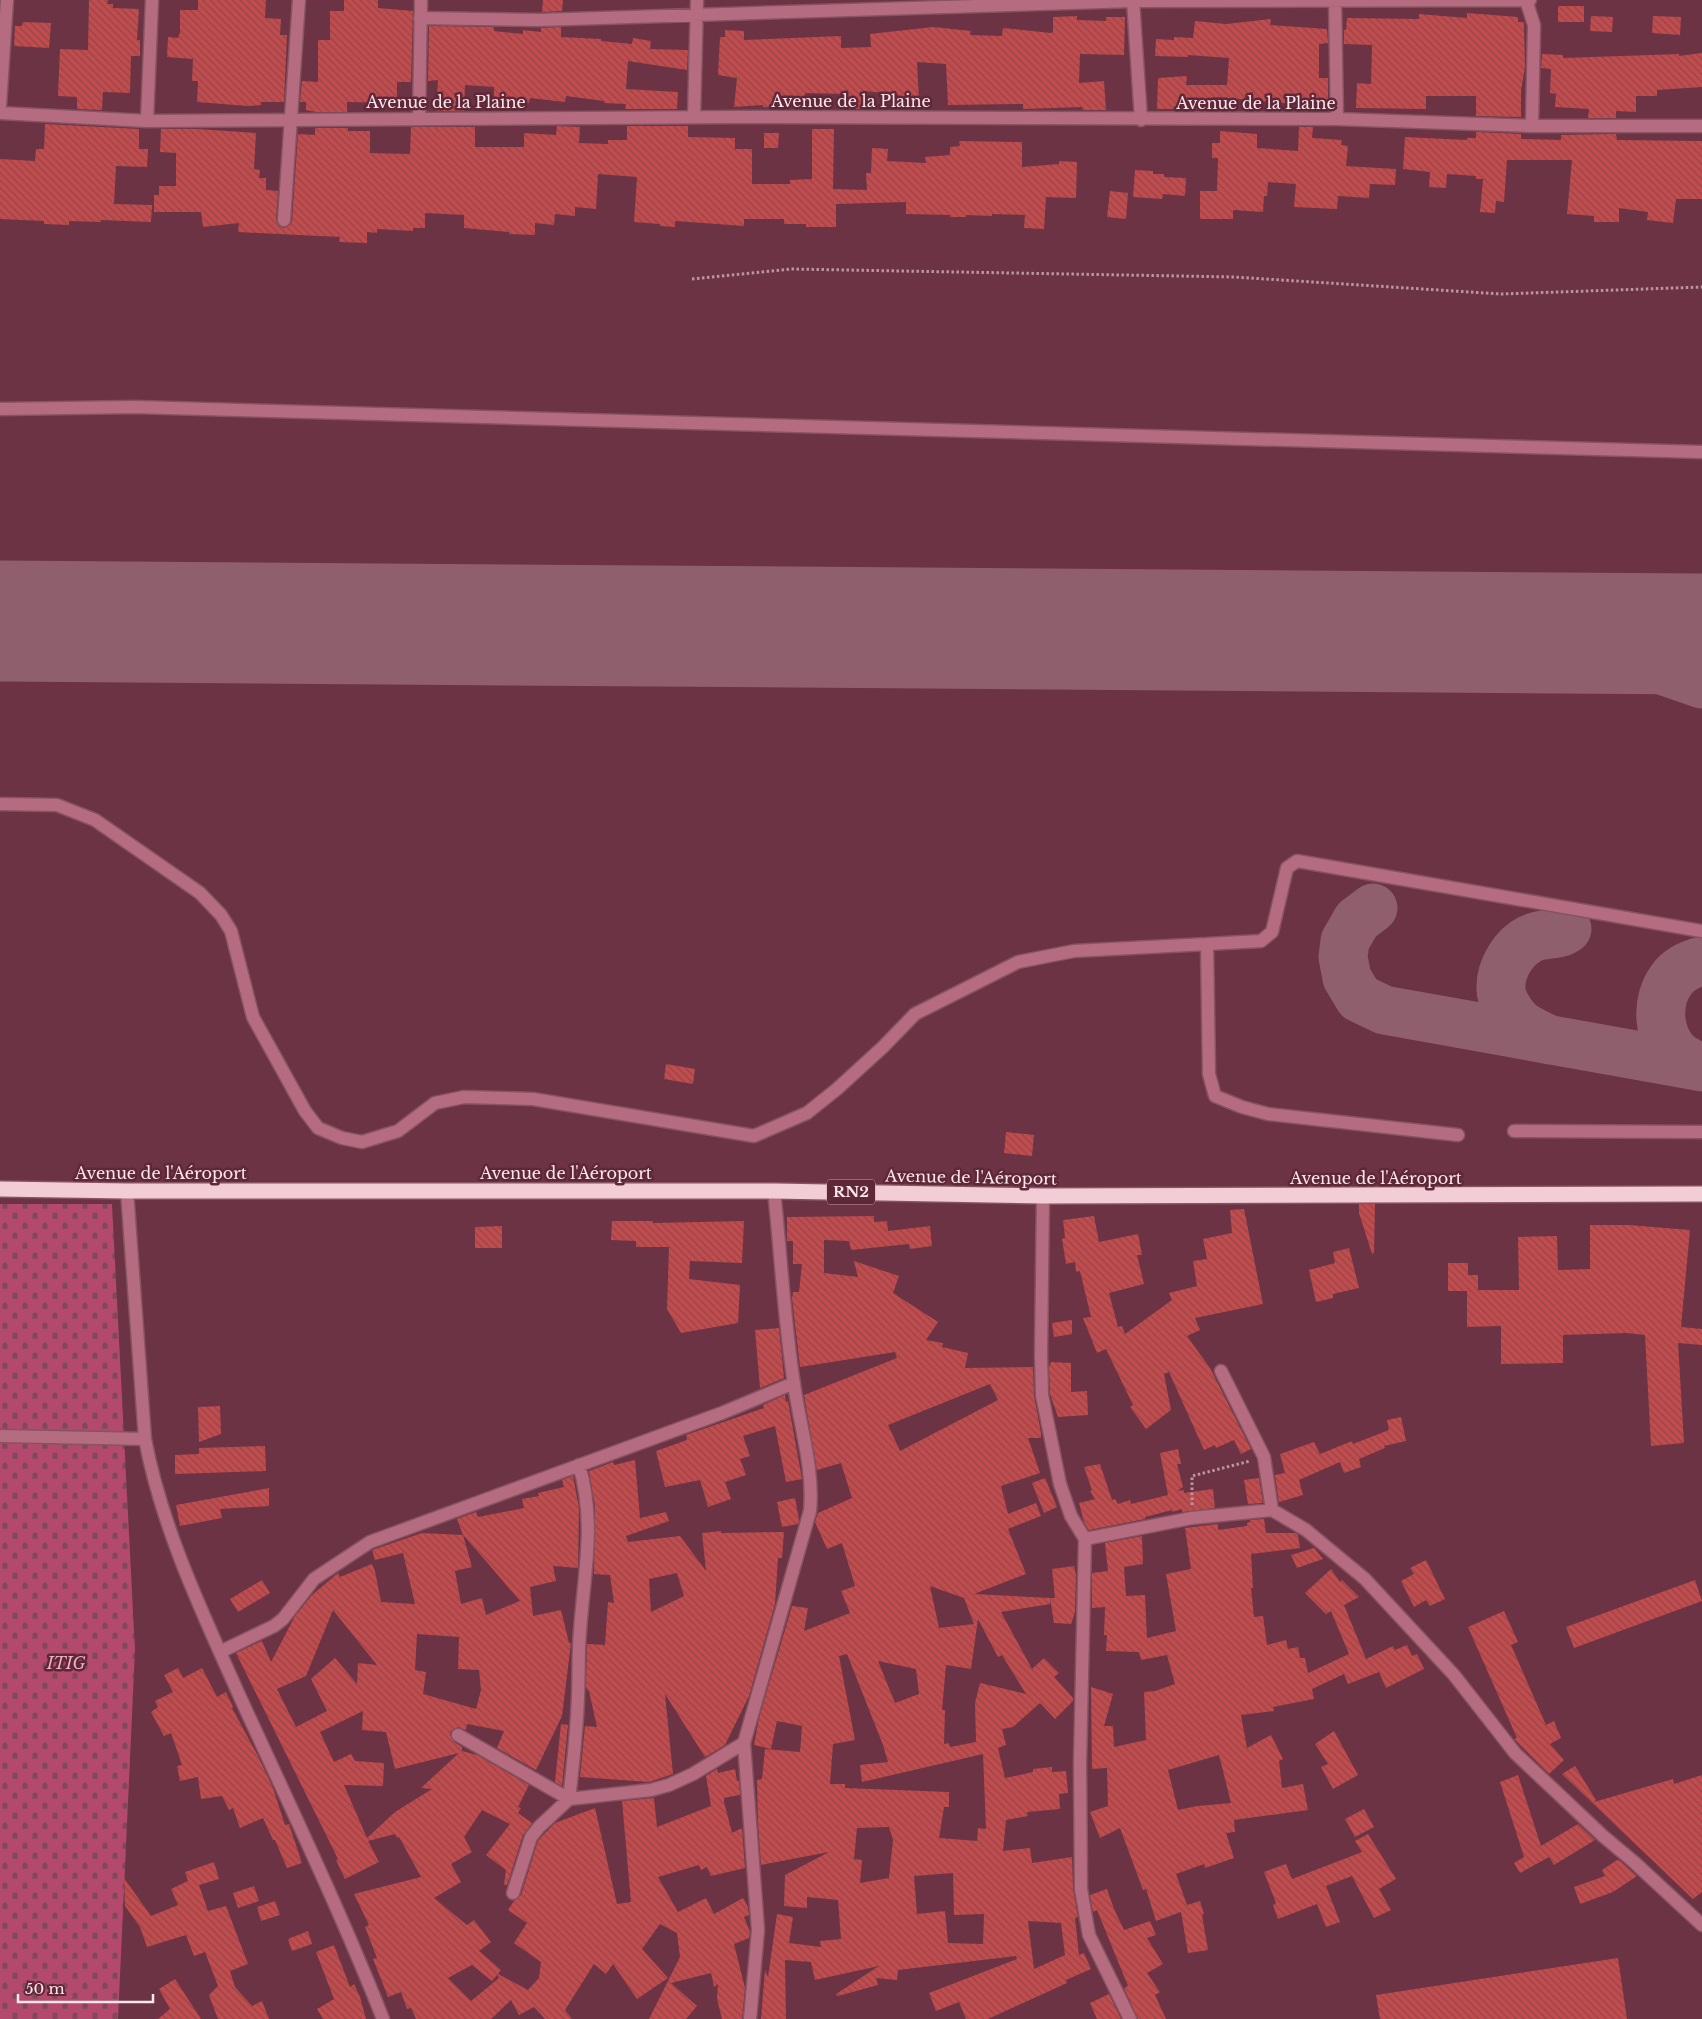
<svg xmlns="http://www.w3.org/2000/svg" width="1702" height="2019" viewBox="0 0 1702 2019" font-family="'Libre Baskerville',serif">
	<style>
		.cemetery { fill: url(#cemetery-stones) }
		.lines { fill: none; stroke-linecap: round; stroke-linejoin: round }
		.taxiway { stroke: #8f5f6d; stroke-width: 49 }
		.runway { stroke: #8f5f6d; stroke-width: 121 }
		.building { fill: url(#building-back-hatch); fill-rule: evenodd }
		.minor-casing { stroke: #855362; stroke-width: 15 }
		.highway-casing { stroke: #855362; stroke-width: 18 }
		.path { stroke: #bb95a0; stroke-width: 3; stroke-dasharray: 2.5 2.5; stroke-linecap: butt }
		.minor { stroke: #b56c80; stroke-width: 12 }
		.highway { stroke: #f2cdd6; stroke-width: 15 }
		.labels { text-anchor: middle; stroke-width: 5; stroke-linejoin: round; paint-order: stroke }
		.shield { fill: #5f2839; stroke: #ceaeb6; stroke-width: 1 }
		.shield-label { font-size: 15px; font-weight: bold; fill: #fee7ec }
		.street-label { font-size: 16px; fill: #fee7ec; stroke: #5f2839 }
		.park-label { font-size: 16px; font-style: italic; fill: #efb2c2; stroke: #5f2839 }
	</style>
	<defs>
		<pattern id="cemetery-stones" width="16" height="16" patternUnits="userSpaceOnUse" patternTransform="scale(1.25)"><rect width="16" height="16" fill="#b34a6d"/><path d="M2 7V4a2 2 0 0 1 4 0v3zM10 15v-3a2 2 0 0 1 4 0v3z" fill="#80485a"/></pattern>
		<pattern id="building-back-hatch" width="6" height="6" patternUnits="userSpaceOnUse" patternTransform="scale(1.25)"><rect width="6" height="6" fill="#c34b4d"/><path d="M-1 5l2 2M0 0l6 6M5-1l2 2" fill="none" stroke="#8d484a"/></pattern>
	</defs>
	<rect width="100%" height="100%" fill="#6b3344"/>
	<path class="cemetery" d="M0,1204h112l23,446 -17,369h-118z"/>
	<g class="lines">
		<path class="taxiway" d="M1538,633l49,11 115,40
			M1373,908l-16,12 -12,21 -2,16 4,21 12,20 25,12 318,57
			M1550,1040c-10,-5 -25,-11 -33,-19 -8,-9 -17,-23 -16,-35 0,-18 13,-39 29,-47 13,-7 26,-2 37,-10
			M1697,1066c-5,-3 -12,-5 -17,-9 -23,-19 -25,-56 -8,-78 7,-10 19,-15 30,-18"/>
		<path class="runway" d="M0,621l1702,13"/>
	</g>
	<path class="building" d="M89,0h19l-1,4h6v4l26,1 -2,31h3v16h-9l-1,37 -27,-1 -1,18 -25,-1v-12l-19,-1 2,-47 28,1z
		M198,0h68l-1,18 16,1 -1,16h7l-3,67h-23v3l-13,1 -51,-4 1,-21h-6l1,-22 -26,-2 1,-20 10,1 1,-4h1v-24h18z
		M344,0h34v8l35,3 -2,71h-14v21l-50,-1v10h-31l-10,-2v-8h-6l2,-21 16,1v-42h12v-29h14z
		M543,0h20l-1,11 -20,1z
		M1558,6h26v16h-26z
		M1467,13l51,4v5h6l1,45 -4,24v26l-45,-1v-20h-50v13l-70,-1 1,-25 14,1 1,-39 -28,-1v-14h2l1,-12 72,1v-5l48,4z
		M1077,16v4l29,1v-4h19l-1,38 -44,-1 -1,29 25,-2 2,29h-23l-1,-3 -59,2v-5l-75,1 -2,-41 -29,-2 2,37 -21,2v-7l-35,-3 2,18h-18l-1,-15 -41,-1v4h-27l-1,11 -14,-1v-2l-29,2 3,-29 -19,-3 2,-38h5v-7l19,1v9l97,-4v12l30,-1 -1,-13 63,-7 38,4 -1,4 32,1 1,-8 48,5 2,-1v-15z
		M1591,16l22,1 -1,15 -22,-1z
		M1653,16l28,1 -1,18 -28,-2z
		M1271,19l-1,6 57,4 1,14 -9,1v34h9v29h-2v3l-26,1 -3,-1v-6l-84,-7v12h-56l1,-31 29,-2 -1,9h41l2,-27 -41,-3v2l-33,-1 1,-17 18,1v-3l19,1 2,-17 31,3z
		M23,22l28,1 -2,25 -35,-2 1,-20h7z
		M429,26l65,1v4l29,3v-4l18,2v-4l20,-1v10l40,2v2l31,3 1,-6 18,3 -1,8 38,1 -1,20 -59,-9 -2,28 52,3 -1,17h-52l1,-5 -22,-1v-2l-38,-5 -1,6 -35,-4 -1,5 -35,-4v-12l-29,-2 -1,26h-28l2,-31 -10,1z
		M1702,53v34l-45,3v6h-21v16l-20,-1v7h-28l1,-9 -34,-2 1,-13 -6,-1 1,-24 -10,-1 1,-14 21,1v3l116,-4v2z
		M45,124l94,5v20h9l-1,18 -31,-1 -2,38 38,1 -1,17 -50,-2v2l-32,-1v4l-25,-1v-3l-44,-2v-60l35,2 1,-12h8z
		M557,126l23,1 -1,16 29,1v-4h19v-14h61v11l47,1v11h17v35h38v-4l22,-1v-50h22l-1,60 34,1 -1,-17h5l1,-25 16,1 -1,12 39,2 -1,-6 25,-2v-8l10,-1 -1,-5 63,1v25l37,-3v-3l18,1 -1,36 -30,-1 -2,32 -20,-1 1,-13 -33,-1v2l-26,-1v2h-16v-2l-44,-1v-12l-70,2v23h-30v-3h-22v-5h-40v7l-69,-5v6l-15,-1v-2l-26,-2 3,-45 -39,-3 -2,35 -21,-2v9l-20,-2 -1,11 -19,-2v12l-26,-1v-2l-45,-4v-13l-39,-2v15h-12v3l-36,-2v4l-10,-1v11l-28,-1 1,-5 -102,-5 1,-9 -36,4 -2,-15h-47v-17h5v-9h17v-33l-16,-1 1,-23h36l59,4 -2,36 6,1 -1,8h7v12l12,1 -2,29 3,6 5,2 6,-3 2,-4 6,-87 17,1v-7h33v3h22v22l40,1 1,-27h64v20h49v-14l32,2z
		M1299,127h14l-1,11 30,2 -1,5 7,1 -2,20 50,3 -1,16 -25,-1 -1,14 -31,-2 -1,13 -43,-2 2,-23 -28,-2 -1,14h-3l-1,16 -30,-2v9h-33v-28h17l1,-33h-6v-15h8v-12l37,3v14l41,3z
		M1476,132l45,2v5l40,1v-5l55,-1 1,6 85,1v58h-26l-3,24 -26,-3 1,-8 -29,-4v14h-25v-6l-27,-2 5,-54h-65l-3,42 -8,-1 -1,12 -15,-1 3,-33h-7v-3l-29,-2 -1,14 -17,-1 1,-15 -27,-3 2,-32 62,3v-2h9z
		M764,133h15l-1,15h-14z
		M1135,170l18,1v3h11v3l22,1 -1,18 -22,-2 -1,5 -29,-2z
		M1110,191l18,2 -2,26 -19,-2z
		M666,1064l29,5 -2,15 -29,-5z
		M1006,1132l28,3 -2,21 -28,-3z
		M1359,1204h16l-1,49 -2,1 -13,-41z
		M1244,1209l19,95 -68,14 5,12 -13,6 23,32 41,81 -10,5 -7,-14 -18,8 -1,-3 -11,5 -35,-78 -5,2 7,36 -25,19 -16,-22 3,-2 -27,-56 -9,4 -14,-35 8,-1 -11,-46 -4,1 -1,-10 -9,2 -4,-25 3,-1 -2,-18 31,-4 5,26 39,-8 4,21h-5l7,29 -35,9 9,34 4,-1 3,8 47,-34 -3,-7 28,-7 -4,-25 14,-2 -4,-20 29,-6 -2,-23z
		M874,1216v6l13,-1 1,10 42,-5 2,20 -22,3 -1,-5 -58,6 -2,-9 -25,-1v33l34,4 -4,-16 45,15 -6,17 45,29 -12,18 17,3 -1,4 26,6 -3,15 68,-1 1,29 7,37v5h-13l12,35 -39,13 7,28 28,-11 5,13 -33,13 18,45 -52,20 76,4v6l-49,8 31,57 12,-11 15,15 -5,4 19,21v3l-18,18 -15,-16 -27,24 -11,2 4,16 -8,3 7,30 28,-6v-3l19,-2v5l14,-1 2,22 -9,1 1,15 -33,3 1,4 -22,4 -3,31 27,-3 2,15 40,-6 1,32 5,28 -3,1 4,37 5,-2 7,16 -25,11 1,3 -79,36h-22l-7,-17 -23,9 -7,-18 88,-34 -1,-3 -118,14 -1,10 -21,-2 2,7 -40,11 -2,-2 43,-28 -64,14 -4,-18 -26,-2 1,59h-25l4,-49 3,7 9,-63 16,3 -4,26 32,4 -1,-6 21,-2 -3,-39 -31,-3v11l-23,-2 1,-31 44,-23 -68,13 -3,-43 -1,-42 5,-1 3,-30 35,3 2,-26 -25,-5 -6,28 -17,-4 5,-27 33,-112 16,2 -4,23 46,-18 -9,-22 14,-5 -13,-43 -15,6 -12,-27 3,-9 34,-15 -11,-35 -24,7 -13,-75 93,-37 -2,-6 -95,15 -8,-69 1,-6h6l3,-28h-9v-23h-6v-24zM990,1384l8,16 -98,51 -12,-26zM930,1586l34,12 10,26 -35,4zM978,1619l20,38 4,-2 24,39 -46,-11 -5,20 1,39 -26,5 -1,-4 -5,1 1,-34h-3l4,-45 25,4zM847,1654l36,91 5,17 -28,3 2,17 121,-28 3,75 -8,-1 -1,13 -38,-3 5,-31h5v-15l-104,-4v-4h-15l3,-40 22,-4 -16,-84zM878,1661l38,8 3,25 -24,9zM889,1827l4,13 -4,38 -29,5 2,-23 -8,-1 3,-31zM953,1873l1,42 30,-1 -1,30 -35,-1 -3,-32 -28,3 -3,-38zM1028,1921l33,2 4,32 -31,14z
		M612,1221h41v2l91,-2 -2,42 -52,-2 -1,18 51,6 -2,38 -57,10 -14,-24 2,-62h-33v-6l-25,-1z
		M1590,1225h38l62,5 -9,97 21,2v16l-24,-2 6,100 -33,3 -6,-111 -19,-2 -63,2v28l-62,1v-38l-34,1v-36h-19v-28h20v12h10v15h41l-1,-53 39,-1 1,34 32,-1z
		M502,1226v22h-27v-21z
		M1349,1248l10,40 -26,6v4l-17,4 -7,-32 26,-7 -2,-11z
		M1072,1320v14l-18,3 -2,-14z
		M779,1328l5,50 -24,10 -5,-58z
		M1051,1362l20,1v29l16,-1 1,24 -30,2 -8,-23 -1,-27z
		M785,1395l1,7 2,-1 14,78 -16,3 -11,-56 -32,10 7,20 -10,3 6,16 -21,7 6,17 -23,8 -8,-27 -35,7 -9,-36 31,-11 -1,-5 78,-27 -1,-3z
		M220,1406l1,28 -22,8 -1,-35z
		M1401,1417l5,24 -22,5 1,2 -26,11 2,8 -17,6 -4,-11 -41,18 4,15 -24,7 -4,-27 10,-2 -5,-19 34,-12 6,12 32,-13 1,3 36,-14 -2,-10z
		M265,1446l1,25 -91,3v-19l24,-1v-6z
		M1178,1449l3,15h-4l6,23 -6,4 7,-1v3l29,-4 2,19 -33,4v-3l-10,3v-2l-27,7v2l-56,11 -5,-8 -5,-19 16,-4 -5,-8 2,-1 -8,-23 16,-3 12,36 3,-1 3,5 12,-4 1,4 37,-9 -8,-42z
		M635,1460l5,58 26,-6 3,9 -43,15 2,6 52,-6 26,35 -4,-38 19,-2v2l63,-1 -2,26h-4l-3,46 -26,92 -24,49 -20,12 -40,-63 8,80 -24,8 -69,-5 5,-51 12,1 -8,-36h-1l-2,-5 1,-42 18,1 3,-43 6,1 -4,-28 -16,-1 1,-68 -6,-35 24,-9 1,3zM677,1573l7,23 -33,16 -2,-33z
		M573,1476l6,32 -1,60 -25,-2 3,15 -26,6 3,29 28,-6 8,33h2l-9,73 -26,54 -39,-22 7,-17 -37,-7 -1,6 -8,-3 -7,4 -1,4 4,7 8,5v4l15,4 52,30 -11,22 3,1 -3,5 14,10 -9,12 -16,50h-3l2,-15 -20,-15 24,-31 -28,-14 -18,27 8,15 -21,12 10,18 -27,16 33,27 7,-5 17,22 -12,9 22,19 -3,4 30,16 11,-12 2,-16 -27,-19 13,-20 -19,-13 6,-9 7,-6 17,-54 7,-8 10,-10 40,-15 22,96 14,-2 -9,-101 32,-3 3,29 54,-21 -5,-30 11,-7 1,4 17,-4 2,12h2l1,14 -16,3v4l8,31 10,-5 3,40 -34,8 -4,-9 -6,3 -2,-5 -41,12 20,35 28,-14 8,16 29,-16 5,9 1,8 -5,2 6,15 -1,6 -15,6 11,44 -3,31h-20l-5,-20 1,-15 -4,3 -3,-14 -40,10 26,23 -11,13h-37l31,-62 -3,-24 -17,-9 -18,25 26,29 -31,21 -24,-35 -7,10 -12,-10 -29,46 7,9h-27l-11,-12 -15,8 -8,-15 -20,19h-75l-5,-11 -4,1 -6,-17 -13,5 -15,-38 4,-1 -12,-31 4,-2 -15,-31 67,-17 -22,-40 -2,1 -2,-4 -27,7 11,21 -34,17 -9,-19 2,-1 -102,-206 26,-12 9,21 24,-46 17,-21 26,-22 2,4 32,-13 3,7 6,31 34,2 -12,-51 -28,7 -3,-10 50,-17 41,2 -6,-16 19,-7 2,5 46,-9 -2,-9 17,-3 -1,-3 26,-6 -2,-7zM463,1535l22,25 35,41 -34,14 -4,-17 -21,6 -6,-33 17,-4zM333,1610l44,55 -19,-2 -1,21 -22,-26 -24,21 16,32 -31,16 -19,-38 29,-13zM417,1634l42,3 -1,32 21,1 2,20 -5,19 -53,-15 3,-22 -11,-2zM363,1711l-1,19 24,2 9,37 64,-16 -38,35 11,1 -37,23 -28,26 -23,-53 39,1 1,-23 -29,-2 -4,-7 -17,8 -14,-30zM472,1965l20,16 5,-6 2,3 -28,23 -23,-23z
		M1045,1478l12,29 -13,6 -12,-30z
		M1259,1478l4,25 -15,1 -4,-24z
		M269,1488v18l-49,3 2,9 -42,8 -4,-21z
		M795,1498l4,22 -1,4 -16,3 -5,-25z
		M1264,1519l2,14h30l2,2 2,13 -49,6 2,34h-2l3,29 9,-1 4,29 19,-5 2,9 10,-2 2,11h5l3,15 41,-19 -18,-43 -5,3 -21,-21 26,-24 9,13 2,-2 17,17 -15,8 22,54 27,-13 2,4 12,-5 5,11 5,-2 7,15 -38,19 -7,-16 -31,12 -4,-10 -32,15 2,10 -41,8 1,4 -33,4 6,33 24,-13 12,24 -4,2 3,27 21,-4 5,26 -74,10 1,12 -9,1 8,25 -29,10 -1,-4 -28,10 11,31 13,-4 4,13 -2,1 6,35 -20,3 -7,-41 -25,9 -10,-32 -3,1 -23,-62 -20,10 -10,-26 18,-6 -1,-38 -15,1 -1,-82 22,7 -9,32h9l1,21 32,-7 -2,-48 11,-1 20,-7 -8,-29 -26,5 -2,-8 -33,-1 1,-16h-3l1,-28 -13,1v-35l16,-2 -3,-28 37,-7 1,28 -19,3 2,29 19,-1 2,43 29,-7 -10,-57 25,-5 -6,-41 33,-4v6l29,-4v-3l3,-1v-2zM1219,1755l12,48 -34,3 -19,4 -10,-40z
		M1314,1548l9,11 -26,9 -6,-13z
		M1426,1560l19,39 -15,7 -4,-6 -12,7 -13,-26 13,-7 -4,-6z
		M1074,1566l2,9 -1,37 -4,12 -17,-1 -4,-25h5l-3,-29z
		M262,1580l8,13 -32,19 -8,-13z
		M1695,1580l7,21 -128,47 -8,-21z
		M1504,1611l14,31 -7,3 35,80 8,-4 7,17 -11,6 14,16 -15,14 -35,-35 3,-1 -49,-111z
		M178,1668l5,10 19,-10 15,29 9,-5 7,15 -1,1 26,48 15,32 12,37 4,-1 13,39 -15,5 -12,-28h-2l-10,-22 -23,10 -7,-20 -4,2 -7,-14 -21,3 -3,-22 -18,4 -3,-15 5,-1 -11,-32 -7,3 -13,-24 7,-5 -3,-6 18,-9 -9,-17z
		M561,1724l7,1 -6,61 -7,-4z
		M1334,1731l24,44 -25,14 -12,-22 7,-3 -13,-20z
		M1575,1766l21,34 -2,2 79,-23 1,5 28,-9v117l-9,7 -131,-125z
		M1518,1775l23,71 37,-22 17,16 -41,25 -5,-8 -29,16 -6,-10 10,-6 -24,-75z
		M1364,1809l10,18 -19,10 -10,-18z
		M1368,1834l28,45 -17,10 12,21 -17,8 -22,-42 -26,10 14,36 -14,5 -9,-23 -39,15 -5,-14 3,-2 -12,-31 22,-8 6,15 70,-27 -7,-11z
		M1617,1860l3,1 17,15 -24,16 -33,12 -6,-17 31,-11 -3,-6z
		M214,1862l5,17 -20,6 9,26 18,-5 22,58 -18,7 5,16 17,19 10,-5 7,18h-51l-9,-24 9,-9 -13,-34 -11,4 -8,-21 -39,12 -7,-20 -15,-21 -1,-28 27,38 27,-11 -7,-16 17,-8 -3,-9z
		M254,1886l5,15 -21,7 -5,-15z
		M1107,1889l7,20 10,21 26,-9 6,14 -9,3 16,26 -16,9 13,19 -5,3 11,24h-28l-14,-31 4,-2 -31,-76 -4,2 -3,-17z
		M275,1901l5,14 -19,6 -4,-14z
		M308,1931l4,13 -20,7 -4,-12z
		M334,1945l16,42 4,-3 6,13 6,22h-43l-6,-10 17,-10 -18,-47z
		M1618,1958l9,61h-247l-4,-24z
		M175,1979l26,40h-43l12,-10 -11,-20z
		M1109,1994l12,25h-24l-7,-16z"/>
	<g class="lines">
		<defs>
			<path id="minor" d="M1133,0l8,120
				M1335,0l2,119
				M1526,0l8,25 -2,101
				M420,18l119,2 594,-19 397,-1
				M0,105l7,-105
				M0,113l147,8 593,-4 597,2 195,7h170
				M694,117l3,-117
				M419,118l2,-118
				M147,121l5,-121
				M284,220l15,-220
				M0,409l135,-2 1567,45
				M0,804l57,1 38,15 105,73 21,22 10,16 22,86 52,94 13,17 24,10 20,4 36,-11 37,-28 29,-6 69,2 221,37 53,-23 30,-24 46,-42 32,-33 103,-52 56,-11 133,-7 2,130 6,22 27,11 26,7 190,21
				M1207,944l54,-3 11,-9 15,-64 10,-7 405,70
				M1514,1131l188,1
				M127,1191l18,248c17,90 58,175 95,258 49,107 100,213 143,322
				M1043,1196l-2,158 1,41 18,89 11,32 14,23 -5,224 1,126 8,46 41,84
				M1221,1371l43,86 8,53
				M0,1436l145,3
				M1085,1539l107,-21 80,-8 34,20 59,49 89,96 61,78 88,83 31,26 68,63
				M220,1652l54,-26 9,-7 31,-40 56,-37 352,-129 72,-30
				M458,1735l111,64 82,-9 18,-5 24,-11 51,-31
				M513,1893l18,-56 8,-10 30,-28c4,-34 8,-68 9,-103 1,-21 0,-43 2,-65 4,-58 16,-109 -1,-166
				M750,2019l8,-89 -14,-187 66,-232c4,-43 -10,-84 -16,-127 -10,-64 -13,-129 -20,-193"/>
			<path id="highway" d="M0,1189l127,2h647l269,5 659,-2"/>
		</defs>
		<use href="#minor" class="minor-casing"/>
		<use href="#highway" class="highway-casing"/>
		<path class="path" d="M692,279l99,-10 443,8 267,17 201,-7
			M1192,1505v-29l58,-15"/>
		<use href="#minor" class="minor"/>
		<use href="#highway" class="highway"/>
	</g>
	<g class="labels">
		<rect class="shield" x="827" y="1179.5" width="48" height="25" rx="4"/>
		<g class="shield-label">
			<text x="851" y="1197">RN2</text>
		</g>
		<g class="street-label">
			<text x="851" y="107">Avenue de la Plaine</text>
			<text x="446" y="108">Avenue de la Plaine</text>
			<text x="1256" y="109">Avenue de la Plaine</text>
			<text x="161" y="1179">Avenue de l'Aéroport</text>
			<text x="566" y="1179">Avenue de l'Aéroport</text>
			<text transform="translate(971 1177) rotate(1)" y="6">Avenue de l'Aéroport</text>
			<text x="1376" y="1184">Avenue de l'Aéroport</text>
		</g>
		<g class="park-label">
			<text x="66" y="1669">ITIG</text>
		</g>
	</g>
	<path d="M18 1994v8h135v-8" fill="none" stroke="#fee7ec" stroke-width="2.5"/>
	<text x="25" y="1994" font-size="15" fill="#fee7ec" stroke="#5f2839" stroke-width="4" paint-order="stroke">50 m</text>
</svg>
